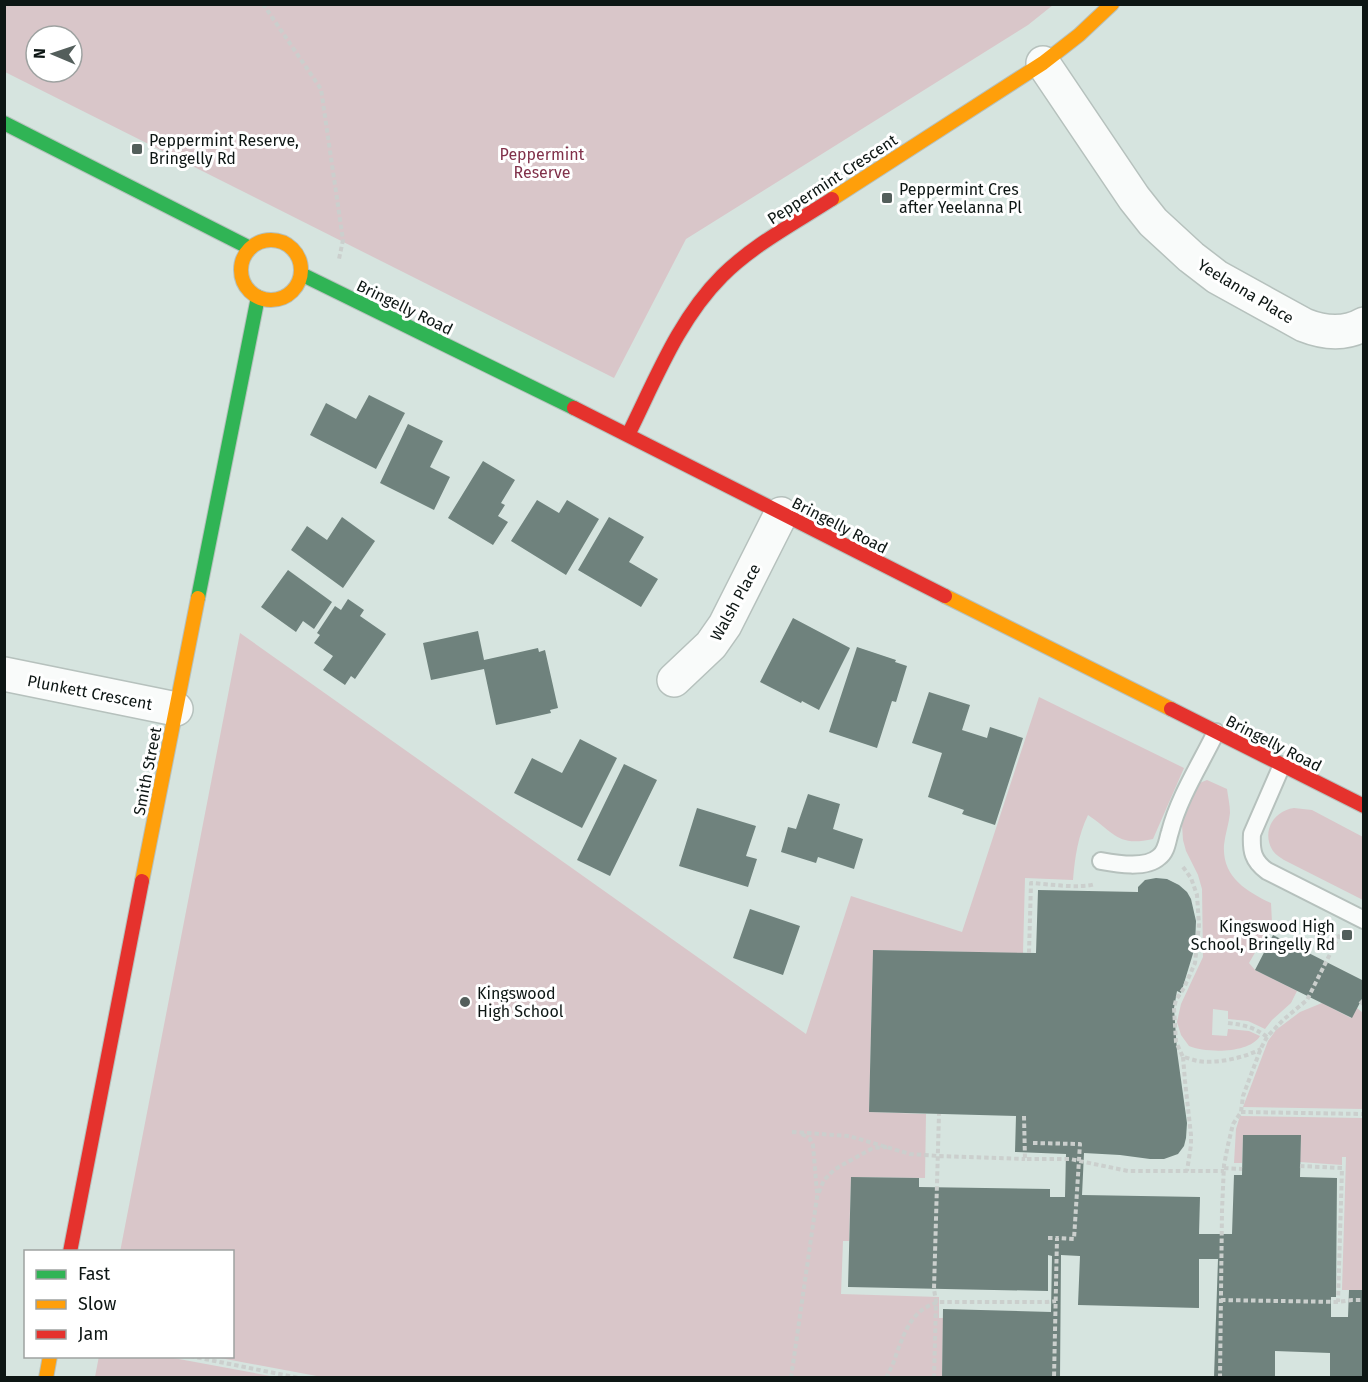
<svg xmlns="http://www.w3.org/2000/svg" width="1368" height="1382" viewBox="0 0 1368 1382" font-family="'Fira Sans',sans-serif">
	<style>
		.green { fill: #d9c6c9; fill-rule: evenodd }
		.building { fill: #6f827d }
		.lines { fill: none; stroke-linecap: round; stroke-linejoin: round }
		.lane-casing { stroke: #b6c1bd; stroke-width: 20 }
		.street-casing { stroke: #b6c1bd; stroke-width: 36 }
		.fast-casing { stroke: #b6c1bd; stroke-width: 16 }
		.slow-casing { stroke: #b6c1bd; stroke-width: 16 }
		.jam-casing { stroke: #b6c1bd; stroke-width: 16 }
		.path { stroke: #cbcfcd; stroke-width: 4; stroke-dasharray: 4.5 3; stroke-linecap: butt }
		.lane { stroke: #f9fbfa; stroke-width: 16 }
		.street { stroke: #f9fbfa; stroke-width: 33 }
		.fast { stroke: #30b455; stroke-width: 14 }
		.slow { stroke: #ff9f0a; stroke-width: 14 }
		.jam { stroke: #e5322d; stroke-width: 14 }
		.poi-dot { fill: #535e5b; stroke: #fff; stroke-width: 2 }
		.labels { text-anchor: middle; stroke-width: 6; stroke-linejoin: round; paint-order: stroke }
		.poi-label { font-size: 16px; fill: #0d1614; stroke: #fff; text-anchor: start }
		.park-label { font-size: 16px; fill: #81314a; stroke: #fff }
		.street-label { font-size: 16px; fill: #0d1614; stroke: #fff }
	</style>
	<rect width="100%" height="100%" fill="#d6e4df"/>
	<path class="green" d="M4,5l1,-1 1048,1 -25,20 -342,214 -72,139 -609,-306zM36,36h36v36h-36z
		M240,633l566,401 45,-138 111,36 77,-235 145,71 -31,71c-36,8 -38,-6 -65,-24 -10,21 -13,41 -15,65l-48,-2 -2,75 -150,-3 -4,162 57,2 -1,64 -74,-1 -2,64h-6l-2,53 98,3v21h4l-1,59h-620l-107,-20 17,-1v-104h-112z
		M1207,780l20,9c1,8 3,16 3,24 -1,11 -5,21 -6,32 -2,32 22,46 47,58l1,20 -23,40 6,7 42,21 -6,12 -19,17 -7,9 -17,-8 -20,-2v-8l-15,-2 -1,26 15,1 1,-7 21,2 11,5c-11,18 -54,17 -71,10l-8,-11 -4,-13 4,-18 22,-47 -1,-68 -4,-14 -12,-24 -3,-11 -1,-15v-11l15,-30z
		M1294,808l18,2 51,27v63l-79,-40c-4,-3 -8,-5 -11,-9 -12,-19 0,-40 21,-43z
		M1322,1003l29,15 6,-10 6,5v96l-120,-2 25,-66 8,-11 24,-18z
		M1240,1116l123,2v172h-21l4,-133h-4v8l-42,-3 1,-27h-58l-1,28h-8l2,-34z
		M99,1356l69,1 108,20h-181z"/>
	<path class="building" d="M369,395l36,18 -29,56 -66,-34 16,-32 30,16z
		M408,424l35,17 -13,26 20,10 -16,33 -54,-27z
		M483,461l32,19 -14,23 4,2 -7,11 10,6 -15,23 -45,-27z
		M537,500l22,13 8,-13 32,19 -33,56 -55,-34z
		M342,517l33,24 -32,47 -52,-38 16,-24 20,14z
		M609,517l35,20 -15,25 29,17 -17,28 -63,-37z
		M288,570l44,32 -18,27 -11,-8 -7,11 -35,-25z
		M348,599l16,11 -4,6 26,18 -31,45 -4,-3 -6,9 -22,-15 10,-14 -19,-13 6,-8 -3,-2 18,-27 6,4z
		M793,618l57,30 -31,62 -17,-9 -1,2 -41,-21z
		M478,631l6,29 54,-12 1,4 6,-2 13,58 -8,2 1,3 -55,12 -12,-56 -53,11 -8,-37z
		M857,647l39,13 -1,2 12,4 -11,36 -4,-1 -15,47 -48,-16z
		M929,692l41,13 -8,25 25,8 3,-11 33,11 -28,87 -33,-11 2,-4 -36,-13 14,-44 -30,-10z
		M580,739l37,19 -35,70 -68,-35 18,-35 30,15z
		M624,764l33,16 -47,96 -33,-16z
		M808,794l32,10 -7,25 30,10 -9,30 -36,-12 -2,6 -35,-11 7,-25 8,2z
		M697,808l59,18 -10,30 11,3 -9,28 -69,-21z
		M1156,878l11,1 12,6 8,7 4,7 5,22 -1,26 -14,46 -4,-2 -3,17 3,43 10,72 -1,15 -2,8 -6,8 -14,5h-14l-30,-4 -36,-2 -2,42 118,2 -1,37h33l2,-59h8l1,-40h58l-1,42 37,1 -1,119h-5v20h17l1,-27h15v88h-34v-25l-55,-2v27h-61l4,-119h-19v49l-121,-3 2,-49 -19,-1 -1,123h-118l1,-69 108,3 1,-56 -4,-1v36l-200,-4 3,-110 68,1v9l131,2v8h15l1,-43 -51,-2 1,-36 -147,-4 4,-162 163,3 2,-63 100,2v-5l7,-7z
		M750,909l50,17 -17,49 -50,-17z
		M1273,935l91,46v14l-12,23 -97,-48z"/>
	<g class="lines">
		<defs>
			<path id="lane" d="M1282,765l-30,69c-1,17 1,27 15,37l97,49
				M1101,861c16,3 45,8 58,-4 8,-6 8,-16 11,-25 9,-35 30,-67 46,-100"/>
			<path id="street" d="M1043,63l91,135 19,24 38,35 26,20 87,48c20,8 41,10 60,-1
				M4,674l172,35
				M674,680l37,-35 14,-20 56,-111"/>
			<path id="fast" d="M4,123l246,125
				M301,274l273,134
				M198,598l60,-301"/>
			<path id="slow" d="M832,199l211,-136 36,-28 33,-31
				M241 270a30 30 0 1 1 60 0a30 30 0 1 1-60 0Z
				M945,596l226,113
				M142,881l56,-283
				M46,1378l4,-22"/>
			<path id="jam" d="M574,408l371,188
				M628,435c27,-54 50,-115 94,-159 31,-31 73,-53 110,-77
				M1171,709l193,97
				M70,1252l72,-371"/>
		</defs>
		<use href="#lane" class="lane-casing"/>
		<use href="#street" class="street-casing"/>
		<use href="#fast" class="fast-casing"/>
		<use href="#slow" class="slow-casing"/>
		<use href="#jam" class="jam-casing"/>
		<path class="path" d="M263,4l58,85 22,151 -4,19
			M1183,867l8,11 6,17 2,30 -4,38 -11,25 -8,12 -2,8 2,34 7,15c5,1 10,3 15,4 18,3 46,-3 63,-12
			M1029,953l2,-70c17,1 49,6 64,1
			M1360,1001l4,4
			M1228,1023c16,2 26,4 39,14
			M1183,1057l2,24 6,54v10l-4,26
			M1241,1112l123,2
			M1024,1116l1,43h45l58,12h96
			M792,1132l57,4 61,18 28,2 87,3
			M802,1134l8,5 3,6 4,48
			M1033,1143l47,1 -6,95 -17,-1
			M1300,1166l42,2 -4,134
			M1224,1168l18,1
			M1048,1238h9l-3,140
			M1221,1300l117,2 14,-2h12
			M190,1356l109,22
			M791,1378l26,-181 7,-17 11,-11 38,-21 14,-1
			M886,1378c4,-8 8,-15 10,-23 9,-24 16,-46 43,-53h108l9,-1
			M934,1378l2,-76 -2,-13 5,-175
			M1220,1378l2,-168 2,-45 4,-20 5,-21 8,-12 2,-16 18,-48 6,-11 16,-17 24,-20 34,-68"/>
		<use href="#lane" class="lane"/>
		<use href="#street" class="street"/>
		<use href="#fast" class="fast"/>
		<use href="#slow" class="slow"/>
		<use href="#jam" class="jam"/>
	</g>
	<g class="poi-dot">
		<rect x="131" y="143" width="12" height="12" rx="3"/>
		<rect x="881" y="192" width="12" height="12" rx="3"/>
		<rect x="1341" y="929" width="12" height="12" rx="3"/>
		<circle cx="465" cy="1002" r="6"/>
	</g>
	<g class="labels">
		<g class="poi-label">
			<text x="149" y="146">Peppermint Reserve,<tspan x="149" dy="18">Bringelly Rd</tspan></text>
			<text x="899" y="195">Peppermint Cres<tspan x="899" dy="18">after Yeelanna Pl</tspan></text>
			<text x="1335" y="932" text-anchor="end">Kingswood High<tspan x="1335" dy="18">School, Bringelly Rd</tspan></text>
			<text x="477" y="999">Kingswood<tspan x="477" dy="18">High School</tspan></text>
		</g>
		<g class="park-label">
			<text x="542" y="160">Peppermint<tspan x="542" dy="18">Reserve</tspan></text>
		</g>
		<g class="street-label">
			<text transform="translate(832 179) rotate(-33)" y="6">Peppermint Crescent</text>
			<text transform="translate(1246 291) rotate(31)" y="6">Yeelanna Place</text>
			<text transform="translate(405 307) rotate(26)" y="6">Bringelly Road</text>
			<text transform="translate(840 525) rotate(27)" y="6">Bringelly Road</text>
			<text transform="translate(735 602) rotate(-61)" y="6">Walsh Place</text>
			<text transform="translate(90 692) rotate(11)" y="6">Plunkett Crescent</text>
			<text transform="translate(1274 743) rotate(27)" y="6">Bringelly Road</text>
			<text transform="translate(147 771) rotate(-79)" y="6">Smith Street</text>
		</g>
	</g>
	<rect width="1368" height="1382" fill="none" stroke="#0d1614" stroke-width="12"/>
	<rect x="24" y="1250" width="210" height="108" fill="#ffffff" stroke="#9ea2a1" stroke-width="1.5"/>
	<rect x="36" y="1270" width="30" height="9" fill="#30b455" stroke="#9ea2a1" stroke-width="1.5"/>
	<text x="78" y="1280" font-size="18" fill="#0d1614">Fast</text>
	<rect x="36" y="1300" width="30" height="9" fill="#ff9f0a" stroke="#9ea2a1" stroke-width="1.5"/>
	<text x="78" y="1310" font-size="18" fill="#0d1614">Slow</text>
	<rect x="36" y="1330" width="30" height="9" fill="#e5322d" stroke="#9ea2a1" stroke-width="1.5"/>
	<text x="78" y="1340" font-size="18" fill="#0d1614">Jam</text>
	<g transform="translate(54 54) rotate(272)"><circle r="28" fill="#ffffff" stroke="#9ea2a1" stroke-width="1.5"/>
	<path d="M0-4.5L10 22L0 15L-10 22Z" fill="#535e5b"/>
	<text y="-9" font-size="16" font-weight="bold" text-anchor="middle" fill="#0d1614">N</text>
	</g>
</svg>
